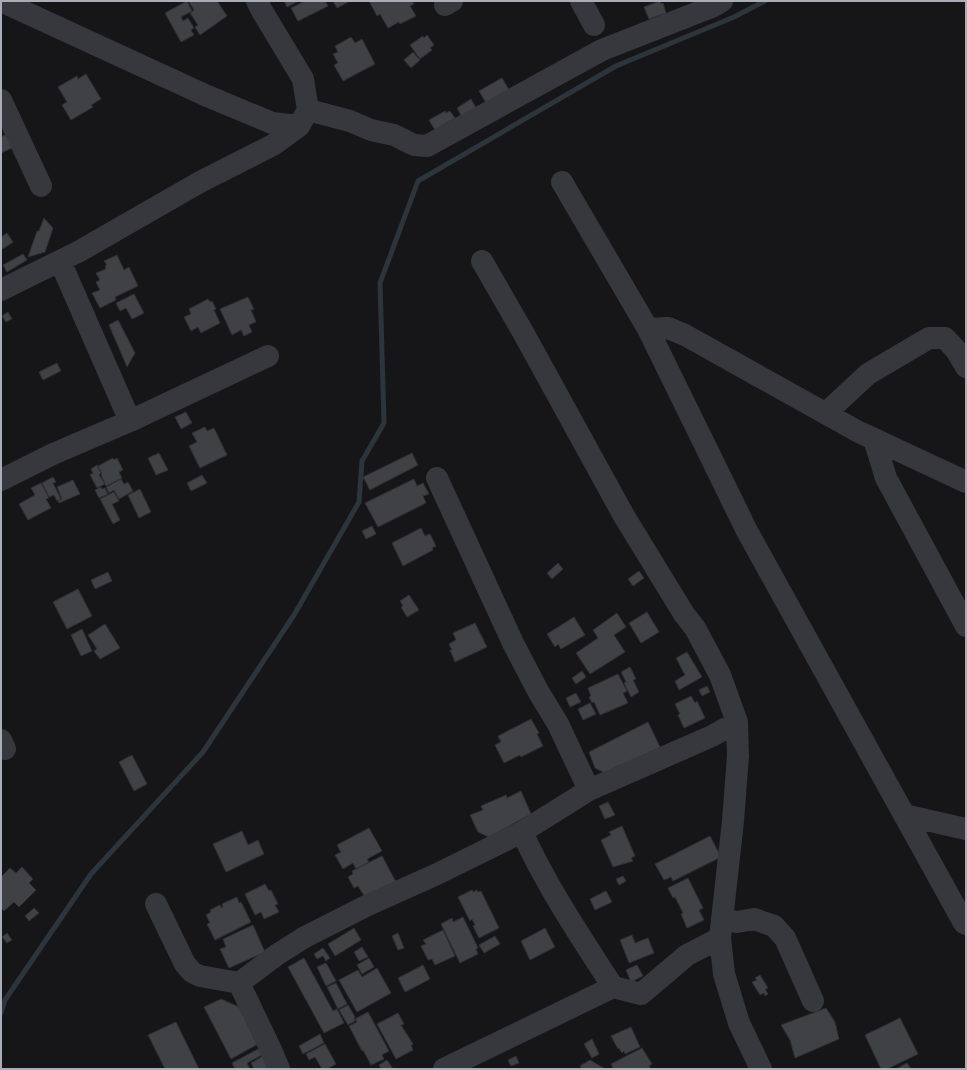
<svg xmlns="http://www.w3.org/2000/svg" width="967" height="1070" viewBox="0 0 967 1070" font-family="Roboto,sans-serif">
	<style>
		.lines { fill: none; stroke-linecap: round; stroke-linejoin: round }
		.stream { stroke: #2c353c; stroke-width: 5 }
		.building { fill: #404145; stroke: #303034 }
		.minor { stroke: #37383d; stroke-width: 22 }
	</style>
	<rect width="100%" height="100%" fill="#161618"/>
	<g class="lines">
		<path class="stream" d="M1,1013l4,-13 86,-126 112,-122 91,-137 65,-113 3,-41 22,-38 -4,-140 38,-102 198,-115 118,-49 31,-16"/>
	</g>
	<path class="building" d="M187,1l5,10 -11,6 2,4 5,-3 6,10 -3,2 3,5 -13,7 -16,-29z
		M190,1h27l10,15 -27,19 -5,-8 3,-2 -8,-12 4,-3 -5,-8z
		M284,1h15l-12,6z
		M305,1h20l3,5 -30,15 -7,-13z
		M333,1h17l-13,7z
		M369,1h43l2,3 -4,2 6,10 -16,8 -1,-2 -11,6 -8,-14 -3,2z
		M660,1l1,3 2,-1 3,10 -17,6 -5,-12z
		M427,35l7,10 -4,3 2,2 -12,9 -10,-14 13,-9 1,2z
		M351,37l4,6 7,-4 13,25 -32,17 -9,-16 4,-2 -5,-9 5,-2 -3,-6z
		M413,52l7,8 -9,8 -7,-8z
		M86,74l15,25 -10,6 2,2 -22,13 -9,-15 5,-3 -9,-15 19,-11 1,3z
		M502,78l7,12 -23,13 -7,-12z
		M471,99l5,9 -14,9 -5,-9z
		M445,111l1,2 4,-2 5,7 -20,12 -6,-10z
		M7,134l7,13 -13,6v-16z
		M44,218l9,10 -8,24 -17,5 9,-26h2z
		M7,233l6,9 -10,7 -2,-3v-9z
		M23,254l4,6 -20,12 -4,-7z
		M117,255l7,15 5,-3 9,19 -23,11 1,3 -16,8 -8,-15 8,-3 -4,-8 4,-2 -4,-7 10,-4 -1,-3 2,-1 -3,-4z
		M134,294l10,19 -12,6 -6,-11 -6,3 -4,-8z
		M248,297l6,12 -3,1 5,12 -7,3 3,7 -8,4 -3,-6 -9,5 -12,-26z
		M208,299l2,3 2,-1 4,8 -2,1 6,13 -19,10 -3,-6 -7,4 -7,-14 7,-3 -2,-5z
		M8,312l4,7 -6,3 -4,-6z
		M118,320l17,33 -8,14 -18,-42z
		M57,363l4,8 -18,9 -4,-8z
		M186,412l6,11 -11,6 -6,-12z
		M205,427l2,4 7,-3 13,27 -27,13 -11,-22 8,-4 -5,-9z
		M159,453l9,17 -12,5 -8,-17z
		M412,453l6,12 -48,25 -7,-13z
		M113,458l1,2 3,-2 6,12 -4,2 3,6 -16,8 -5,-11 1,-1 -4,-8z
		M97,465l4,8 -2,2 6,9 -8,4 -7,-13 3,-2 -2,-4z
		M202,475l5,8 -16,8 -4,-8z
		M53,477l3,5 -3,1 8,16 -4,2 -3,-6 -5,2 -7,-14z
		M121,479l3,5 4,-2 5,9 -14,8 -5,-9 -5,3 -3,-6z
		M414,479l3,7 6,-3 6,11 -6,2 3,7 -48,24 -13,-24z
		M73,480l7,14 -21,9 -1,-2 4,-2 -5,-12z
		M41,483l8,15 -3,1 5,9 -23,12 -9,-16 16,-9 -4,-7z
		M101,487l1,2 3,-1 3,6 -9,4 -4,-8z
		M140,489l11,23 -12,6 -11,-23z
		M114,492l5,9 -7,3 8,16 -7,4 -13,-25z
		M372,526l4,8 -10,5 -4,-8z
		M421,528l4,8 5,-2 6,12 -4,2 1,2 -30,16 -11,-23z
		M558,563l5,6 -11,10 -5,-6z
		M639,571l5,7 -11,8 -5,-7z
		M108,572l4,9 -17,8 -4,-9z
		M78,589l14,27 -25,13 -14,-27z
		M409,595l10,15 -12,7 -6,-10 2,-1 -3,-5z
		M647,612l12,20 -18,11 -12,-20z
		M617,613l9,14 -12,8 11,17 -35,22 -14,-21 22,-15 -5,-8z
		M574,617l11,18 -24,14 -3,-5 -3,3 -8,-13z
		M475,623l12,24 -32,15 -5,-12h2l-3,-6 7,-4 -3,-7z
		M105,624l15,24 -20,11 -6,-8 3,-2 -9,-14z
		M82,629l10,22 -11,5 -10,-21z
		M687,652l15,25 -23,13 -4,-9 10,-6 -9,-17z
		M630,667l6,12 -3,1 6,12 -8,5 -7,-14 2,-1 -5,-10z
		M582,671l4,6 -10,7 -4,-6z
		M618,674l9,17 -4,2 5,10 -28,12 -6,-13 -2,1 -3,-6 2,-1 -3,-8z
		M707,686l3,6 -8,4 -3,-6z
		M576,693l5,9 -11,5 -4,-9z
		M691,696l4,7 2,-2 8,17 -21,10 -6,-13 2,-1 -5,-10z
		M590,703l6,11 -13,6 -5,-11z
		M531,719l8,14 -2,1 6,12 -22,11 -1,-2 -16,8 -9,-18 6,-3 -3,-6z
		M648,722l13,27 -52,26 -14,-7 -6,-16z
		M132,755l15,29 -13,7 -15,-29z
		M521,791l10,23 -42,23 -11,-5 -8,-17 13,-5 -2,-4 25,-11 1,3z
		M608,802l7,13 -10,4 -6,-13z
		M622,826l13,30 -4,2 2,3 -20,6 -12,-27 10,-5 -2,-3z
		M369,828l13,23 -15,8 2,3 -13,7 -3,-6 -10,6 -8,-14 6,-3 -4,-7z
		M242,831l6,14 10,-5 6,14 -38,18 -13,-28z
		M710,836l11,21 -48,24 -2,-4 -7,3 -9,-16z
		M382,856l14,26 -31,15 -7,-11 -4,2 -6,-11 5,-3 -1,-3z
		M22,867l11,12 -4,4 7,7 -17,17 -5,-5 -10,9 -3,-3v-31l9,-9 6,5z
		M623,876l3,5 -7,4 -3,-6z
		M688,878l15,30 -4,2 5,10 -17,8 -6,-14 2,-1 -8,-16 -2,1 -5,-10z
		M265,884l4,7 2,-1 7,14 -3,1 4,7 -15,7 -3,-7 -6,3 -10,-21z
		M472,890l1,2 4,-2 1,2 3,-1 18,37 -20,10 -6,-12 2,-1 -3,-6 -2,2 -12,-24z
		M606,891l6,11 -17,8 -5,-11z
		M237,897l2,6 2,-1 10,20 -36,18 -8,-16 3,-1 -4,-8 5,-3 -1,-2 10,-5 2,3 1,-1 -1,-3z
		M34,908l5,5 -10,8 -4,-5z
		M463,917l15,31 -2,1 2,5 -18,9 -19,-39 11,-6 1,4z
		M253,925l12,27 -36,16 -9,-19 6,-2 -3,-8z
		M354,928l7,12 -26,16 -7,-12z
		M545,928l10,19 -25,13 -9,-19z
		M443,930l12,26 -20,9 -3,-6 -4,1 -7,-14 5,-2 -3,-4z
		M7,933l5,7 -5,3 -5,-6z
		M398,933l6,15 -6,2 -6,-14z
		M632,935l3,8 13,-5 6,15 -25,10 -9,-23z
		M495,936l5,8 -16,9 -5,-8z
		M362,947l6,10 -9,4 -5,-9z
		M323,948l7,10 -4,3 -3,-5 -6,3 -3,-5z
		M304,958l29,53 4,-2 7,14 -20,10 -36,-66z
		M369,958l5,9 -12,7 -5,-9z
		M326,963l10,18 -10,5 -9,-19z
		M423,965l7,14 -25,13 -7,-14z
		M637,965l6,11 -12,6 -5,-12z
		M377,968l14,25 -34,19 -18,-32 19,-10 4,7z
		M760,975l8,13 -3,1 3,5 -3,2 -1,-3 -4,2 -8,-13 5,-2 -2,-2z
		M336,983l11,21 -9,5 -11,-22z
		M221,999l18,8 19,37 -27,15 -27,-52z
		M348,1005l7,12 -1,1 1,3 -7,4 -9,-15z
		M826,1008l9,14 4,17 -44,19 -5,-18 -9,-15z
		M368,1012l21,39 -7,4 2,4 -13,6 -8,-15 -1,1 -13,-25 8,-4 -2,-3z
		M398,1013l6,11 -3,1 12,19 -2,1 2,5 -17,9 -19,-35z
		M900,1018l18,36 -31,15h-6l-16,-34z
		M176,1022l23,47h-34l-17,-34z
		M631,1027l9,20 -15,7 -1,-3 -2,2 -3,-5 -1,1 -7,-13z
		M320,1034l4,9 -21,11 -4,-8z
		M592,1039l7,15 -7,4 -8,-14z
		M325,1044l11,20 -9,5h-5l-7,-12 -6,3 -3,-6z
		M642,1048l10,16 -3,2 2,3h-40l2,-1 -2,-4z
		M258,1049l4,6 -15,8 3,6h-15l-3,-6z
		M263,1056l7,13h-16l-3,-6z
		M516,1056l3,7 -8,3 -3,-6z
		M387,1060l6,9h-12l-2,-4z
		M590,1060l15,9h-23l-2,-3z
		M907,1063l4,6h-15z"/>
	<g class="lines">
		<path class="minor" d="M1,1l204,94 67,28 27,3
			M581,1l13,24
			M445,5l7,-4
			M1,100l40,86
			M308,110l42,11 21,9 23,5 20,10 13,1 175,-96 112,-44 8,-5
			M562,182l86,147 20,-1 17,7 172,96 109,51
			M60,261l70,160
			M482,261l42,73 100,182 60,98 11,14 25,47 17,47 1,34 -5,65 -13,117 4,36 15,49 22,46
			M1,290l77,-38 122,-70 73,-37 26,-19 9,-16 -5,-31 -41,-68 -5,-10
			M648,329l99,202 217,392 2,1
			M826,413l42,-39 61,-36h16l11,12 10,17
			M874,439l12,39 80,148
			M437,478l76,165 25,48 20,33 31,66
			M1,480l52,-26 77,-33 138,-65
			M1,740l4,9
			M904,815l62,14
			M522,832l67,-42 123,-54 25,-14
			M156,904l29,60 7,8 8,4 39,7
			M722,919l15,3 17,-3 20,7 11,12 28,63
			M279,1069l-7,-17 -33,-69 39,-29 27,-17 63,-32 67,-30 87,-43c25,55 58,104 91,155
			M444,1069l169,-82 28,7 46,-39 33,-17"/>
	</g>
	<rect width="967" height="1070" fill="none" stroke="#a8adb8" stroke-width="4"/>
</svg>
